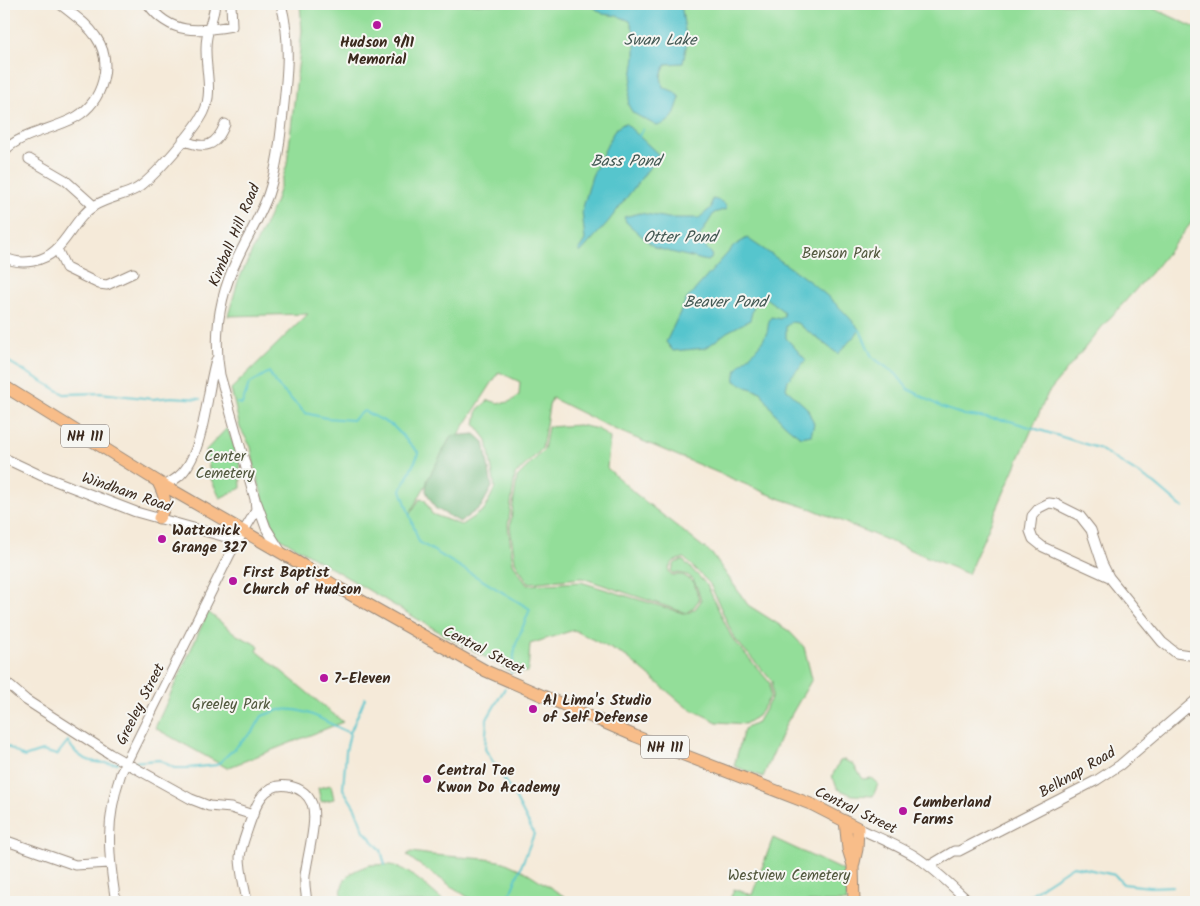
<svg xmlns="http://www.w3.org/2000/svg" width="1200" height="906" viewBox="0 0 1200 906" font-family="Kalam,sans-serif">
	<style>
		.green { fill: #93de99; stroke: #67845c; fill-rule: evenodd }
		.forest { fill: #76bd81; stroke: #587450 }
		.water { fill: #57c5cd; stroke: #497876 }
		.lines { fill: none; stroke-linecap: round; stroke-linejoin: round }
		.stream { stroke: #57c5cd; stroke-width: 2 }
		.minor-casing { stroke: #988a7c; stroke-width: 11 }
		.major-casing { stroke: #988a7c; stroke-width: 13 }
		.minor { stroke: #fff; stroke-width: 9 }
		.major { stroke: #f8bd89; stroke-width: 11 }
		.poi-dot { fill: #b5179e; stroke: #f6f6f2; stroke-width: 2 }
		.labels { text-anchor: middle; stroke-width: 4; stroke-linejoin: round; paint-order: stroke }
		.shield { fill: #f6f6f2; stroke: #73675e; stroke-width: 1 }
		.shield-label { font-size: 14px; font-weight: bold; fill: #3b2a1e }
		.poi-label { font-size: 15px; font-weight: bold; fill: #3b2a1e; stroke: #f6f6f2; text-anchor: start }
		.street-label { font-size: 15px; fill: #3b2a1e; stroke: #f6f6f2 }
		.park-label { font-size: 15px; fill: #51573d; stroke: #f6f6f2 }
		.water-label { font-size: 16px; font-style: italic; fill: #435853; stroke: #f6f6f2 }
	</style>
	<rect width="100%" height="100%" fill="#f6f6f2"/>
	<filter id="ink" filterUnits="userSpaceOnUse"><feTurbulence type="fractalNoise" baseFrequency=".02" numOctaves="2"/><feDisplacementMap in="SourceGraphic" scale="10" xChannelSelector="R" yChannelSelector="G"/><feConvolveMatrix kernelMatrix="1 2 1 2 8 2 1 2 1" color-interpolation-filters="sRGB"/></filter>
	<filter id="wash" filterUnits="userSpaceOnUse"><feTurbulence type="fractalNoise" baseFrequency=".0096" numOctaves="4" result="noise"/><feDisplacementMap in="SourceGraphic" scale="20" xChannelSelector="R" yChannelSelector="G"/><feGaussianBlur stdDeviation="1.12" result="paint"/><feColorMatrix in="noise" values="0 0 0 0 0 0 0 0 0 0 0 0 0 0 0 0 0 1.4 0 .05"/><feComposite in="paint" operator="in"/></filter>
	<g filter="url(#wash)">
		<rect width="100%" height="100%" fill="#f5ead9"/>
		<path class="green" d="M300,4h844l52,24v189l-40,50 -55,61 -53,65 -80,181 -156,-65 -34,-11 -164,-69 -62,-31 -3,8 -7,43 -27,26 -7,51 5,37 14,22 54,-3 105,32 9,-5 6,-8c-6,-20 -6,-28 -29,-28l-1,-2 4,-8 8,-3 24,25 25,53 38,45v14l-12,19 -13,8 -28,-2 -32,-16 -58,-49 -53,-27 -44,14 -2,28h-16l-76,-42 -159,-94 -13,-34 -9,-32 -4,-23 -11,-19 -9,-39 77,-75 -80,2 10,-35 37,-78 12,-39 15,-133zM499,372l21,10 -1,13c-9,9 -18,10 -30,5l-11,9 -3,15 12,16 8,48 -11,22 -23,15 -29,-11 -7,-14 -5,-1 -11,16 15,-27z
			M579,425l19,4 12,9 -3,30 30,27 75,59 36,51 41,26 15,16 8,32 -26,45 -23,53 -29,-11 10,-37 13,-6 15,-26v-16l-38,-43 -24,-54 -26,-26 -10,3 -5,7v4l3,3h11l11,7 5,18 -6,8 -7,5 -104,-35 -54,5 -13,-21 -5,-35 7,-50 27,-27 4,-23z
			M227,428l13,32 1,28 -21,10 -9,-19 -5,-29z
			M208,612l29,23 22,11 -2,5 86,71 -116,46 -72,-40z
			M844,760l9,4 10,15 8,-1 7,6 -5,12 -21,-1 -14,-6 -6,-13 8,-15z
			M331,785l3,14 -13,3 -3,-14z
			M773,838l73,34 1,30h-118l5,-13 18,6z
			M411,852l22,3 53,4 18,3 24,11 45,29h-98l-61,-41 -7,-6z
			M370,865c7,0 14,-1 20,0 18,2 41,26 55,37h-102c-6,-23 7,-31 27,-37z"/>
		<path class="forest" d="M475,434l9,8 8,45 -11,20 -21,15 -25,-14 -9,-17 1,-10 24,-45z"/>
		<path class="water" d="M592,4h89l6,39 -4,20 -17,1 -5,12 2,11 12,5 5,6c-6,16 -5,23 -23,28l-24,-13 -5,-8 7,-48v-23l-5,-13 -12,-5 -15,-2 -11,-8z
			M625,123l34,32 -51,67 -28,31 -1,-4 6,-9 -3,-29 10,-35 23,-47z
			M712,199c7,1 13,3 15,10l-13,4 -16,26 14,15 -1,5 -4,2 -52,-13 -29,-26 -2,-5 16,-4 28,5h31l12,-10z
			M747,238c42,29 81,52 113,92l-22,24 -41,-31 -6,-1 -5,4v12l20,22 -18,20 -2,9 21,19 7,16 -3,11 -10,2c-21,-14 -27,-24 -40,-45l-12,-4 -14,-7c-3,-13 14,-23 21,-32 4,-4 9,-11 11,-17 2,-6 0,-8 4,-15l9,2 4,-3 -1,-5 -20,-15 -7,1 -6,23 -23,12 -21,16 -33,3 -7,-9 20,-42 48,-54z"/>
		<g class="lines">
			<path class="stream" d="M639,136l4,-7
				M860,330l12,27 24,17 12,15 17,9 16,9 23,8 46,6 88,27 57,36 28,24
				M4,359l60,35 36,-1 53,6 19,-2 28,2
				M237,403l5,1 7,-20 20,-12 7,12 29,29 21,5 26,2 12,-9 29,15 26,27 -18,37 18,52 111,67 -14,35 -5,29
				M505,688l-18,31 -2,30 31,50 18,35 -27,68
				M365,698l-15,35 -4,18 -3,38 12,19 9,23 17,19 4,15
				M4,744l20,13 18,-6 15,4 11,-14c10,21 28,23 50,22
				M130,762l30,-2 14,8h13l30,-3 37,-35 8,-14c6,-2 12,-5 18,-6 27,-4 47,14 70,23
				M1021,902l21,-16 31,-20 42,9 8,9 27,3 23,-1"/>
		</g>
	</g>
	<g filter="url(#ink)">
		<g class="lines">
			<defs>
				<path id="minor" d="M148,4c22,31 50,28 84,22l-1,-22
					M183,140c22,10 33,7 42,-16
					M4,151c19,-19 49,-21 72,-34 27,-16 38,-54 20,-80 -9,-14 -24,-23 -36,-33
					M29,159l36,21 29,26
					M57,249l9,19 33,16 8,1 26,-12
					M4,257c9,5 19,6 29,4 32,-5 37,-40 61,-55 12,-8 29,-10 42,-17 16,-9 60,-60 68,-77 11,-24 -2,-50 3,-75 2,-11 7,-22 8,-33
					M4,458l36,17 96,37 93,26 15,-6
					M165,486c4,-3 9,-6 13,-9 27,-22 28,-85 38,-117
					M257,503l9,25 15,24
					M1109,577l-66,-30 -10,-8 -3,-8 2,-15 7,-8 10,-5 7,1 24,12 11,14 11,33 7,14 53,65 14,11 20,3
					M4,681l22,19 84,54 81,45 18,7 22,2 22,7
					M1189,706l7,9
					M858,828c19,9 39,17 57,28 20,13 37,30 54,46
					M4,840l71,25 35,-2
					M929,866l25,-15h5l138,-71 23,-15 76,-65
					M116,902c-8,-48 -11,-82 5,-129l109,-219 24,-40 2,-5 -1,-10 -35,-124c-7,-41 0,-81 18,-118 10,-21 22,-40 30,-62 9,-26 12,-54 15,-82 4,-37 8,-73 -2,-109
					M247,902c-2,-14 -7,-30 -7,-45 1,-10 5,-20 8,-29 7,-20 14,-47 41,-42 10,2 19,8 23,18 6,16 -5,53 -7,72 -1,9 1,17 2,26"/>
				<path id="major" d="M4,386l161,100 139,80 33,21 149,84 149,65 178,69 45,23 -1,21 -4,18 1,35
					M158,482c7,14 10,22 1,36
					M845,821l3,28 5,16"/>
			</defs>
			<use href="#minor" class="minor-casing"/>
			<use href="#major" class="major-casing"/>
			<use href="#minor" class="minor"/>
			<use href="#major" class="major"/>
		</g>
	</g>
	<g class="poi-dot">
		<circle cx="377" cy="25" r="5"/>
		<circle cx="162" cy="539" r="5"/>
		<circle cx="233" cy="581" r="5"/>
		<circle cx="324" cy="678" r="5"/>
		<circle cx="533" cy="709" r="5"/>
		<circle cx="427" cy="779" r="5"/>
		<circle cx="903" cy="811" r="5"/>
	</g>
	<g class="labels">
		<g class="shield">
			<rect x="61" y="424.5" width="48" height="23" rx="4"/>
			<rect x="641" y="735.5" width="48" height="23" rx="4"/>
		</g>
		<g class="shield-label">
			<text x="85" y="441">NH 111</text>
			<text x="665" y="752">NH 111</text>
		</g>
		<g class="poi-label">
			<text x="377" y="47" text-anchor="middle">Hudson 9/11<tspan x="377" dy="17">Memorial</tspan></text>
			<text x="172" y="535">Wattanick<tspan x="172" dy="17">Grange 327</tspan></text>
			<text x="243" y="577">First Baptist<tspan x="243" dy="17">Church of Hudson</tspan></text>
			<text x="334" y="683">7-Eleven</text>
			<text x="543" y="705">Al Lima's Studio<tspan x="543" dy="17">of Self Defense</tspan></text>
			<text x="437" y="775">Central Tae<tspan x="437" dy="17">Kwon Do Academy</tspan></text>
			<text x="913" y="807">Cumberland<tspan x="913" dy="17">Farms</tspan></text>
		</g>
		<g class="street-label">
			<text transform="translate(234 235) rotate(-67)" y="5">Kimball Hill Road</text>
			<text transform="translate(127 492) rotate(19)" y="5">Windham Road</text>
			<text transform="translate(484 650) rotate(27)" y="5">Central Street</text>
			<text transform="translate(140 704) rotate(-63)" y="5">Greeley Street</text>
			<text transform="translate(1077 772) rotate(-30)" y="5">Belknap Road</text>
			<text transform="translate(856 810) rotate(26)" y="5">Central Street</text>
		</g>
		<g class="park-label">
			<text x="841" y="258">Benson Park</text>
			<text x="225" y="461">Center<tspan x="225" dy="17">Cemetery</tspan></text>
			<text x="231" y="709">Greeley Park</text>
			<text x="789" y="880">Westview Cemetery</text>
		</g>
		<g class="water-label">
			<text x="660" y="45">Swan Lake</text>
			<text x="626" y="166">Bass Pond</text>
			<text x="680" y="242">Otter Pond</text>
			<text x="725" y="307">Beaver Pond</text>
		</g>
	</g>
	<rect width="1200" height="906" fill="none" stroke="#f6f6f2" stroke-width="20"/>
</svg>
